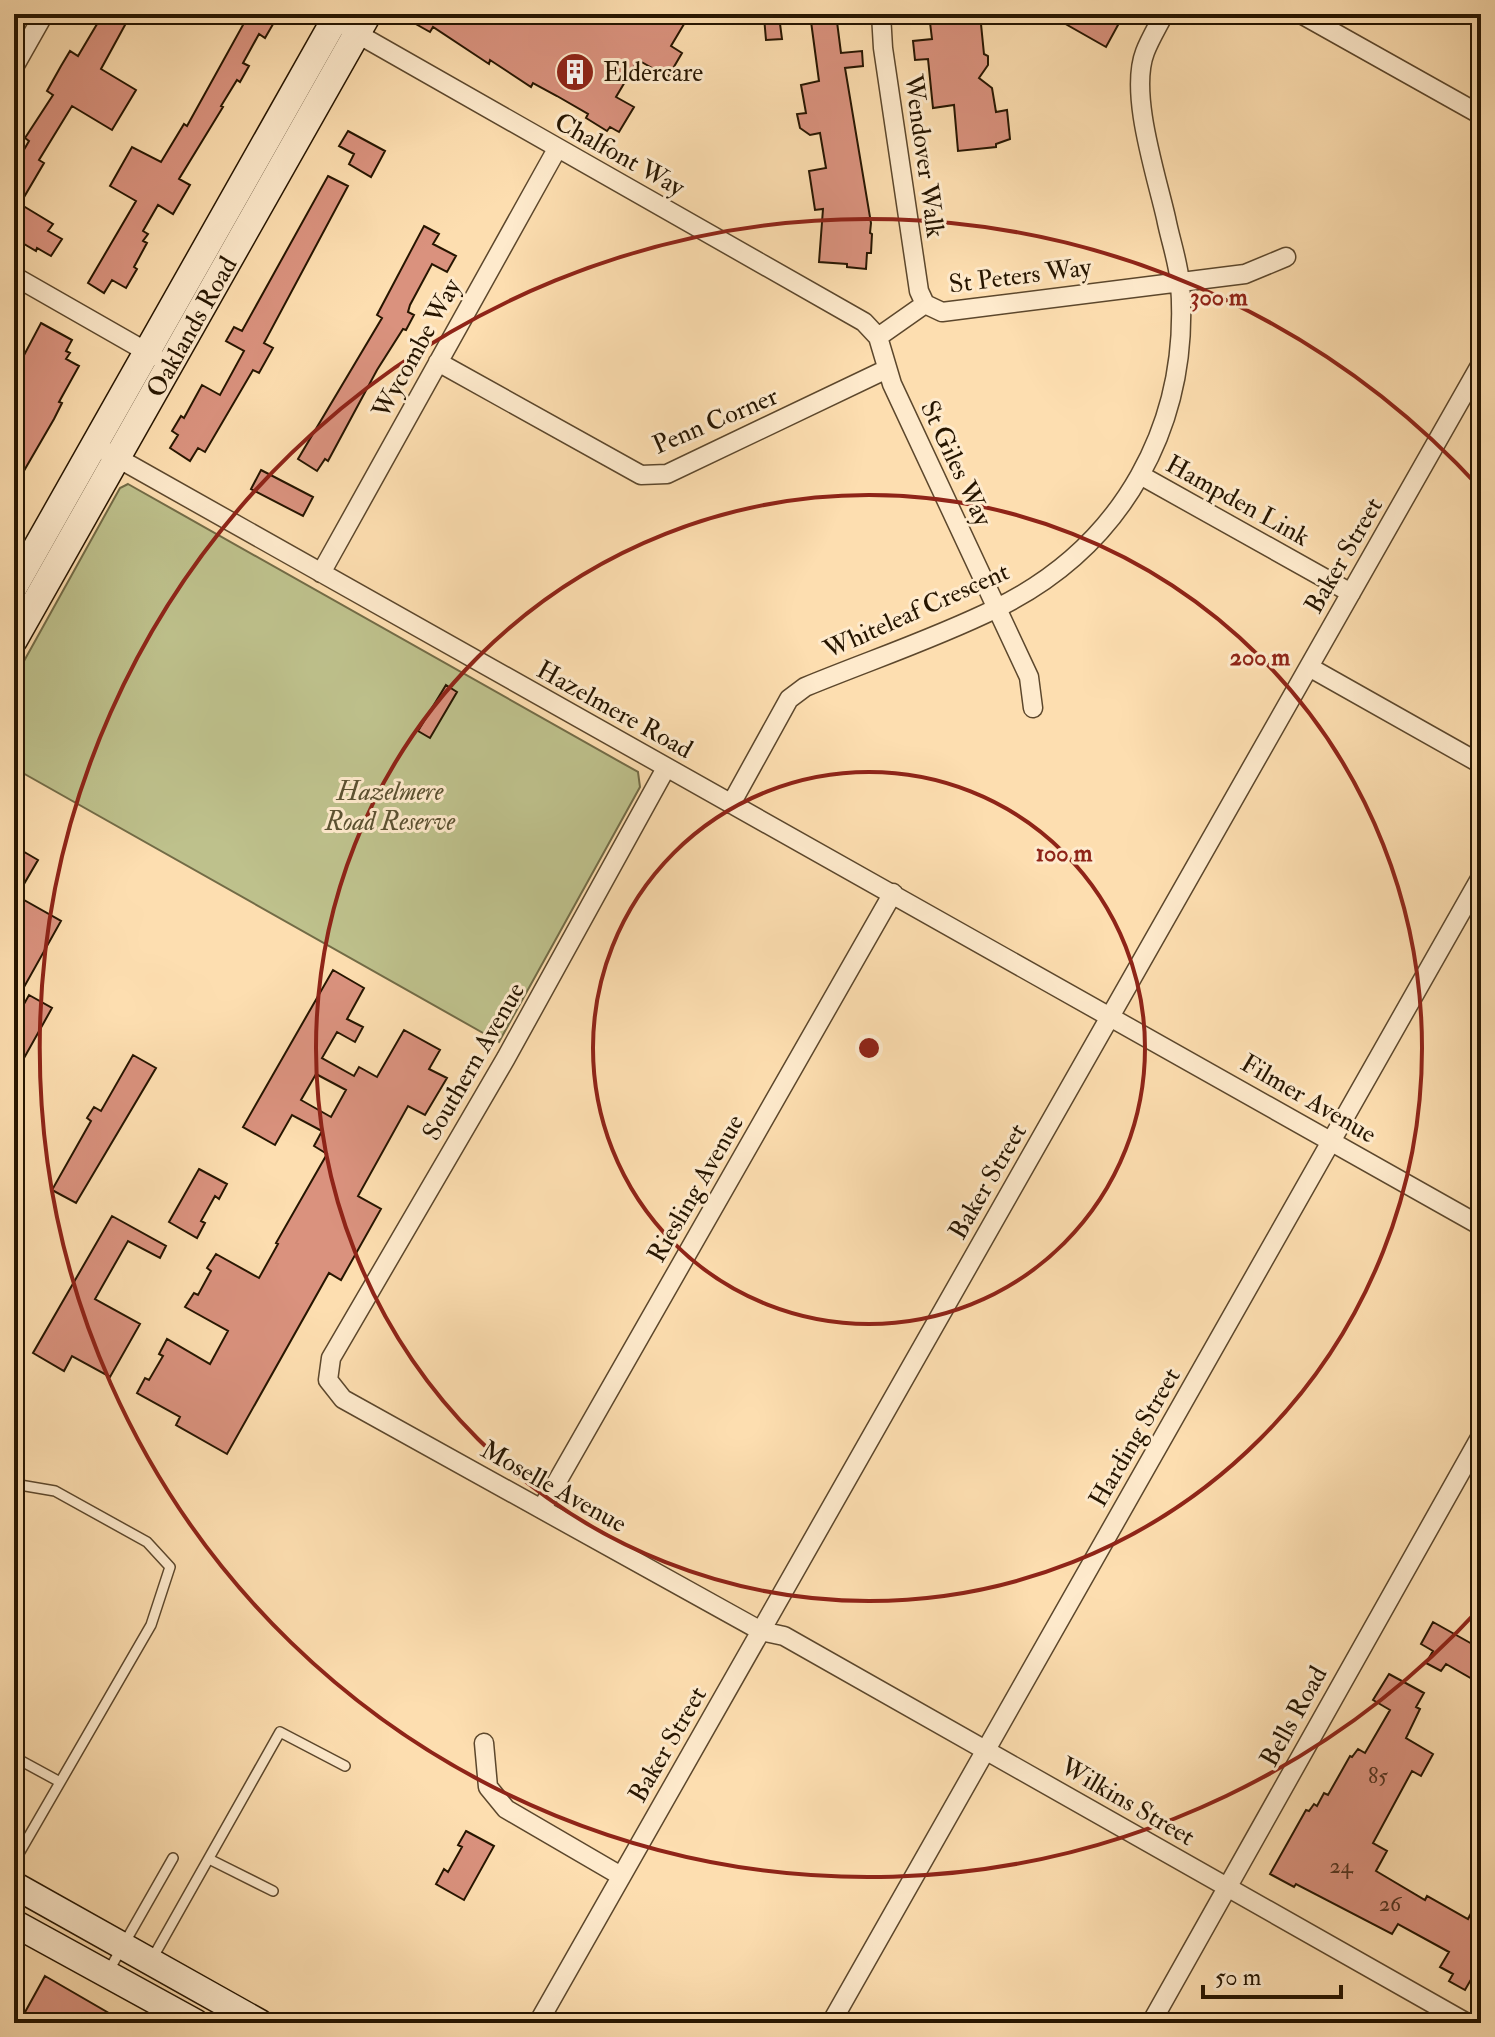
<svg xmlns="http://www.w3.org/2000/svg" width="1495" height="2037" viewBox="0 0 1495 2037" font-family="'IM FELL Double Pica',serif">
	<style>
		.green { fill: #bec18c; stroke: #726b46; stroke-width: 2 }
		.building { fill: #da927e; stroke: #261500; stroke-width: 2; fill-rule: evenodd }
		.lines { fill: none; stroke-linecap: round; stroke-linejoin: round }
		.service-casing { stroke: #5c472c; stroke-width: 12 }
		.minor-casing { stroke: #5c472c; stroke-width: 21 }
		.secondary-casing { stroke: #261500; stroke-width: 29 }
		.service { stroke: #feeacc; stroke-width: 9 }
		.minor { stroke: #feeacc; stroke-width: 18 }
		.secondary { stroke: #feeacc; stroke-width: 26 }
		.ring { fill: none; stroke: #8f2418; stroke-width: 4 }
		.labels { text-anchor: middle; stroke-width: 6; stroke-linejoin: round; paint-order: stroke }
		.number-label { font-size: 22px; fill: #533420 }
		.poi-label { font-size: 26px; fill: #261500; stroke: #feeacc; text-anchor: start }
		.street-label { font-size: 26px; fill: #261500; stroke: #feeacc }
		.park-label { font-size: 26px; font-style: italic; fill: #5b5131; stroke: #feeacc }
		.centre { fill: #8f2418; stroke: #feeacc; stroke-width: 4 }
		.ring-label { font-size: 24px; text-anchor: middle; font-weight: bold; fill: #8f2418; stroke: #feeacc; stroke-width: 6; stroke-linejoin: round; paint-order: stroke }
	</style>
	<rect width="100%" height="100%" fill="#fddeb0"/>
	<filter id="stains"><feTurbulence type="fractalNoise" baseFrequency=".0025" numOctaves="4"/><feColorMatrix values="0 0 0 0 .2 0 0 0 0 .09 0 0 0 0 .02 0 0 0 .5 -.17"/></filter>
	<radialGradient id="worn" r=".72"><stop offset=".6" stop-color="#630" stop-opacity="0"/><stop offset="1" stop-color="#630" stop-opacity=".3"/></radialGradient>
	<path class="green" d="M128,484l510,288 2,15 -141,255 -485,-274v-89l106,-191z"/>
	<path class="building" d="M103,14h28l-30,55 35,21 -24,40 -40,-24 -33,54 5,3 -24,41 33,20 -5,7 14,8 -11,17 -14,-8 -1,3 -22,-13v-71l15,-26 -4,-3 28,-43 -6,-4 14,-25 9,-15 8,5z
		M223,14h44l9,5 -11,19 -6,-4 -16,29 6,3 -9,16 -3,-2 -16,26 2,1 -44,72 11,6 -17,29 -15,-9 -15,26 5,3 -5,7 4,2 -13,24 3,2 -11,19 -14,-8 -8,13 -16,-10 48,-82 -26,-15 22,-39 29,15 23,-38 3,2 56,-101z
		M398,14h292l-19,32 11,7 -14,24 -30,-17 -22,37 18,10 -15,25 -9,-5 -3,4 -21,-13 2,-4 -31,-18 -24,-13 -2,4 -41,-27 -1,4 -56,-37 -3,5z
		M810,14h26l5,39 21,-2 1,15 -18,2 26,155 -1,10 2,1 -1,19h-4l-1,16 -19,-2v-3l-28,-2 4,-53 -8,1 -6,-39 17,-3 -6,-35 -10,2 -10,-7 -3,-14 9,-1 -5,-28 18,-4z
		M929,14h51l4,40 4,2v9l-9,13 13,10 4,24 11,-2 3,29 -14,5v3l-38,4 -4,-46 -21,3 -5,-49 -13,1 -2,-19 19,-2z
		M1048,14h76l-18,33z
		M779,16l3,23 -16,1 -2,-23z
		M348,131l37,20 -14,26 -22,-13 5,-10 -15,-8z
		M328,176l20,10 -84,157 9,5 -14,25 -6,-3 -48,82 -7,-4 -8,13 -20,-13 8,-13 -6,-4 9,-15 3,2 18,-33 18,10 24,-44 -18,-10 8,-14 8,4z
		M424,226l15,8 -6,10 23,12 -9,16 -15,-8 -22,41 -2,7 6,3 -8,15 -3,-1 -26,41 -49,91 -3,-2 -8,12 -19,-12 84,-141 -5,-3z
		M41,323l31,17 -6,11 4,2 -4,6 13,7 -20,36 3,1 -8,16 -40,69v-114z
		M261,470l52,27 -10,19 -52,-27z
		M446,685l11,7 -27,46 -12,-7z
		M14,846l24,14 -21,36 44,25 -47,84z
		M333,970l31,18 -17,31 16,8 -8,15 -18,-10 -15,26 32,18 5,-9 18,10 27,-47 36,20 -11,19 18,9 -22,37 -17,-9 -50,90 23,13 -40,71 -12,-7 -102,181 -51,-29 4,-8 -43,-24 8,-15 4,2 14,-24 -4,-2 8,-15 43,25 18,-33 -43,-24 9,-14 4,2 13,-24 -4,-3 9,-14 43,24 19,-34 -2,-1 51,-89 -13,-8 8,-15 -30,-16 -17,30 -32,-18zM316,1074l30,16 -15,27 -30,-17z
		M29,995l23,13 -38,68v-54z
		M133,1055l23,13 -80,135 -24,-13 39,-69 -4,-3 7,-11 7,4z
		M199,1169l28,15 -8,15 -4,-3 -14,25 4,2 -8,15 -28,-16z
		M112,1216l54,30 -6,12 -32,-17 -33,58 45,25 -30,53 -38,-21 -8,15 -31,-18z
		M1433,1622l48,27v35l-35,-20 -5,7 -15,-8 7,-12 -12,-7z
		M1389,1674l35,19 -8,14 4,2 -14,29 27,16 -12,22 -9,-5 -39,72 14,8 -11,20 49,29 2,-4 41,23 13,-25v68l-16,28 -16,-9 4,-7 -13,-7 9,-15 -51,-28 -6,10 -96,-50 -2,3 -24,-13 36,-64 3,1 5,-7 3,2 7,-13 4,2 22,-39 2,1 6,-8 7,4 25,-43 -17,-10z
		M466,1831l28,15 -30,54 -28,-16 8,-15 4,3 14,-25 -4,-2z
		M45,1976l81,47h-107z"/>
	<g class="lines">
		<defs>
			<path id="service" d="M14,1484l41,7 92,51 23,25 -19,58 -137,237
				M14,1757l46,25
				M209,1859l64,32
				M152,1959l128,-227 65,34
				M108,1972l65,-114"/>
			<path id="minor" d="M881,14l2,34 36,243 6,13
				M1301,14l180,101
				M349,29l515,293 14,15 14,47 137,293 4,31
				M14,67l30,-53
				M14,276l140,80
				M878,337l47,-33 17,8 303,-38 41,-17
				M438,362l203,113 26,-1 220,-105
				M107,452l1374,774
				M1142,476l209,117
				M321,573l236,-424
				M1309,667l172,97
				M666,768l-160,290 -175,300 -3,22 15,19 418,232 23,5 683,387
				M731,804l58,-105 16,-12c63,-26 129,-48 190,-78 128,-62 196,-185 185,-326 -2,-22 -10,-44 -14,-65 -10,-44 -37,-125 -21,-166 5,-13 13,-26 19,-38
				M542,1508l351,-615
				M484,1743l4,44 18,22 115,67
				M538,2023l943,-1659
				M831,2023l650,-1146
				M1151,2023l330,-587"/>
			<g id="secondary">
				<path d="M14,587l324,-573"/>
				<path id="s1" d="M14,640l354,-626"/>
				<path d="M14,1885l246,138"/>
				<path d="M14,1923l182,100"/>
			</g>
		</defs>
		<use href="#service" class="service-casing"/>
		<use href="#minor" class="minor-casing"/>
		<use href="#secondary" class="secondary-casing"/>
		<use href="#service" class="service"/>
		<use href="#minor" class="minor"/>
		<use href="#secondary" class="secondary"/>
	</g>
	<g class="ring">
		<circle cx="869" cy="1048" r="276"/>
		<circle cx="869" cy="1048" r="553"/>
		<path d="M1480 1608A829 829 0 1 1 1480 488"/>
	</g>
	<defs>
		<symbol id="building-disc" viewBox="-11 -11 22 22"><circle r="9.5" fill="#8f2418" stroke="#feeacc"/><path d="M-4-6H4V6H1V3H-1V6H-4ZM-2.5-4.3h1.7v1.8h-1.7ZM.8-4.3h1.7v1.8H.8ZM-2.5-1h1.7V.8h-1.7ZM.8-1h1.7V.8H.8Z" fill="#fff"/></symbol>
	</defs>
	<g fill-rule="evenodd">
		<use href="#building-disc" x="553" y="50" width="44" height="44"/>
	</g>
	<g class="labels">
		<g class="number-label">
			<text x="1378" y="1783">85</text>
			<text x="1341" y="1873">24</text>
			<text x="1390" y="1911">26</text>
		</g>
		<g class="poi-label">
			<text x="603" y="81">Eldercare</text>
		</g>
		<g class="street-label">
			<text transform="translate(620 154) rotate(29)" y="9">Chalfont Way</text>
			<text transform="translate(925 156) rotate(82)" y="9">Wendover Walk</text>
			<text transform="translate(1020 275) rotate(-7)" y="9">St Peters Way</text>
			<text dy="9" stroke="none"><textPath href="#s1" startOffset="360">Oaklands Road</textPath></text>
			<text transform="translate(416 348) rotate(-61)" y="9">Wycombe Way</text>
			<text transform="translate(715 420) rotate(-23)" y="9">Penn Corner</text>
			<text transform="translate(957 463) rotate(65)" y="9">St Giles Way</text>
			<text transform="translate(1238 500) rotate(29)" y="9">Hampden Link</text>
			<text transform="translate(1343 555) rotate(-60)" y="9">Baker Street</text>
			<text transform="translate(916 610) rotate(-24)" y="9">Whiteleaf Crescent</text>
			<text transform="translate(615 709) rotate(29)" y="9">Hazelmere Road</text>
			<text transform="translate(473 1061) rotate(-60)" y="9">Southern Avenue</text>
			<text transform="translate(1309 1098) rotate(30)" y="9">Filmer Avenue</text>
			<text transform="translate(987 1181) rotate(-60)" y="9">Baker Street</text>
			<text transform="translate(695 1188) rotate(-60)" y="9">Riesling Avenue</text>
			<text transform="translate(1134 1437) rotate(-60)" y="9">Harding Street</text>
			<text transform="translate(554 1486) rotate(29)" y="9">Moselle Avenue</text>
			<text transform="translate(1293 1716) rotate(-61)" y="9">Bells Road</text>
			<text transform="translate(667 1744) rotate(-60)" y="9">Baker Street</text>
			<text transform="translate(1128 1801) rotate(30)" y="9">Wilkins Street</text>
		</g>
		<g class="park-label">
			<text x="390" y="800">Hazelmere<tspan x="390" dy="30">Road Reserve</tspan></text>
		</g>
	</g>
	<circle cx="869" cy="1048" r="12" class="centre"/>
	<g class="ring-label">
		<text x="1219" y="305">300 m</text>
		<text x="1260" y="665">200 m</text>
		<text x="1064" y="861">100 m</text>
	</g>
	<rect width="1495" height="2037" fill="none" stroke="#fddeb0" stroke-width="48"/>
	<rect x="16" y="16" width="1463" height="2005" fill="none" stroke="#261500" stroke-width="4"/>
	<rect x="24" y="24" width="1447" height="1989" fill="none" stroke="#261500" stroke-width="2"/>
	<path d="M1203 1985v12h138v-12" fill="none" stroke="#261500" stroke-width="4"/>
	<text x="1215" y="1985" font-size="24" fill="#261500" stroke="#feeacc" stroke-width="6" paint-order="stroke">50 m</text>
	<rect width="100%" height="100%" filter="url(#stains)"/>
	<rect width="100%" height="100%" fill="url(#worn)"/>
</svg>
